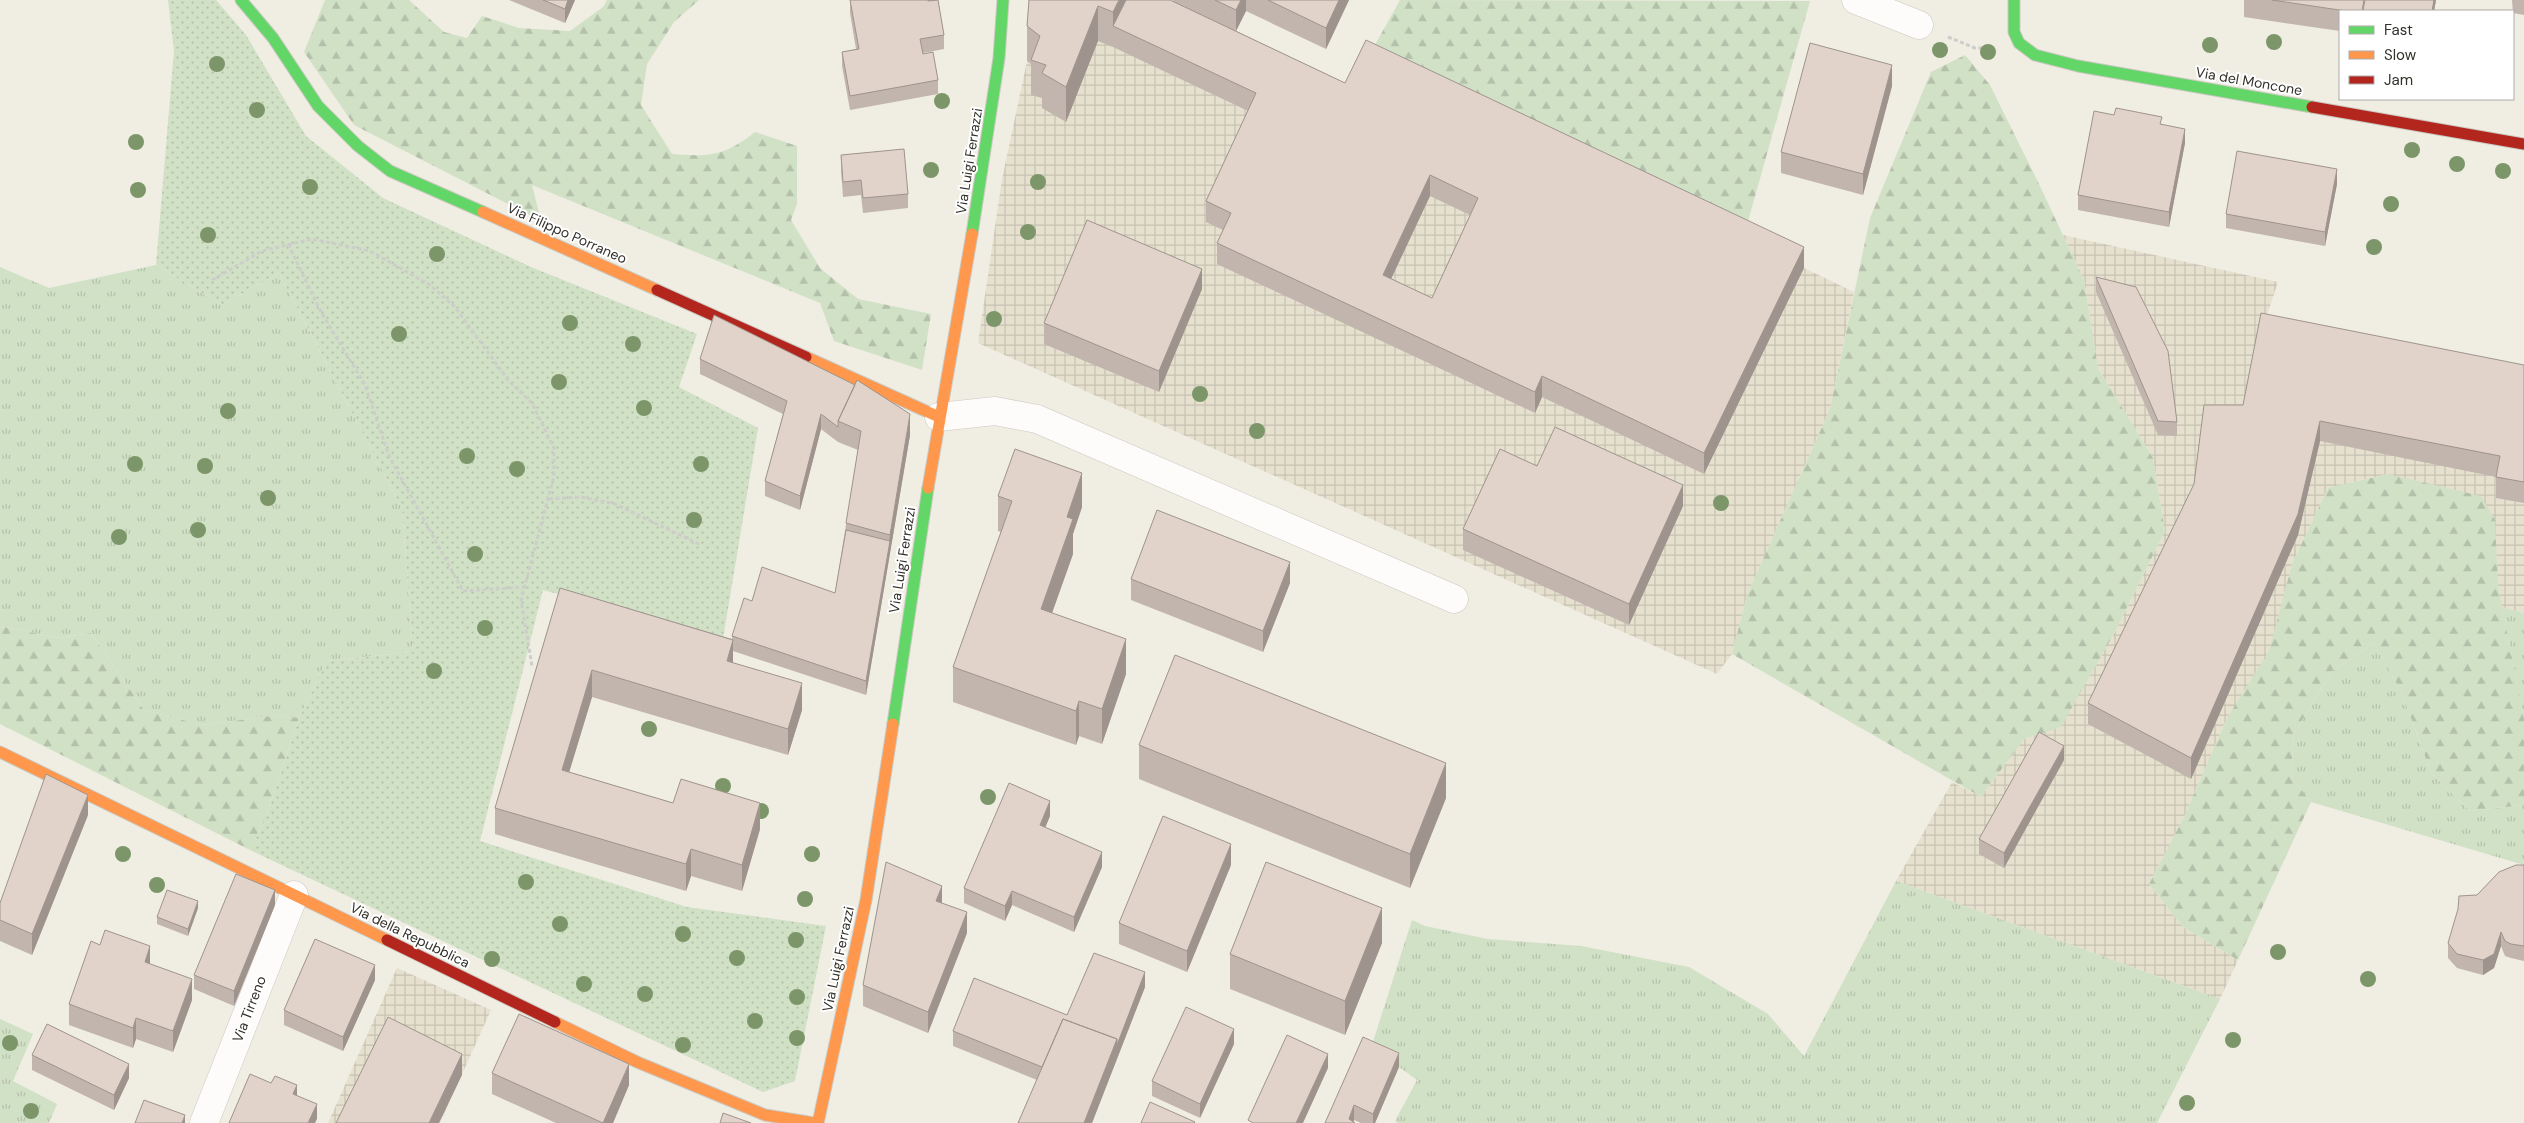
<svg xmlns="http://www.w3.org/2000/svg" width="2524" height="1123" viewBox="0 0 2524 1123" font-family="'DM Sans',sans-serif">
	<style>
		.industrial { fill: url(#industrial-grid) }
		.grass { fill: url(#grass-tufts) }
		.forest { fill: url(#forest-firs) }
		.garden { fill: url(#garden-dots) }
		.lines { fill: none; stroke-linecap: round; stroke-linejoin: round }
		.street-casing { stroke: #cac8c0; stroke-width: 29 }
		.fast-casing { stroke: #cac8c0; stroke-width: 13 }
		.slow-casing { stroke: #cac8c0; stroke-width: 13 }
		.jam-casing { stroke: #cac8c0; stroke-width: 13 }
		.path { stroke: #cdcdca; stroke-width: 3; stroke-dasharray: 4 2.5; stroke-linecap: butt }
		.street { stroke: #fdfcfb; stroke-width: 28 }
		.fast { stroke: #63d668; stroke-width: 11 }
		.slow { stroke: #ff974d; stroke-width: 11 }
		.jam { stroke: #b3261e; stroke-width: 11 }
		.tree { fill: #7c9669 }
		.wall { fill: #c2b5ae; fill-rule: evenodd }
		.shaded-wall { fill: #9e948d }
		.building { fill: #e1d3ca; stroke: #9e948d; fill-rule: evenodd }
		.labels { text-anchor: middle; stroke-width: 4; stroke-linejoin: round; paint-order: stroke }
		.street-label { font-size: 14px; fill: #32302a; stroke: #fff }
	</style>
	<defs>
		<pattern id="industrial-grid" width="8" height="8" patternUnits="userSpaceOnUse" patternTransform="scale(1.25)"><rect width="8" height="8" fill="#e6e1cf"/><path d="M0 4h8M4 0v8" fill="none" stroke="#c6c1b2"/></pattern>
		<pattern id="grass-tufts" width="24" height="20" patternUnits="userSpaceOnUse" patternTransform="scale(1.25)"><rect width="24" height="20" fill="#d1e1c6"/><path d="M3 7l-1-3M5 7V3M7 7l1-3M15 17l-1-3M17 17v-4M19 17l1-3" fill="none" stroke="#b4c1aa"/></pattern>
		<pattern id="forest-firs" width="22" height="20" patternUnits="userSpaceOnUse" patternTransform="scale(1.25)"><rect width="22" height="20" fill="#d1e1c6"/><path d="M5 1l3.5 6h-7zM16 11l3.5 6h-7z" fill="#b4c1aa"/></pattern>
		<pattern id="garden-dots" width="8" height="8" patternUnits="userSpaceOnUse" patternTransform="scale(1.25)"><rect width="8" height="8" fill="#d1e1c6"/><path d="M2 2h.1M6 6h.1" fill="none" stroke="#b4c1aa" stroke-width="1.8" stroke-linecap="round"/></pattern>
	</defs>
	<rect width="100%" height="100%" fill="#f0ede3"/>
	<path class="industrial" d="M1031,0l314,103 295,86 214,103 -24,117 -83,186 -15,59 -15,20 -739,-331 24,-164 25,-118z
		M2063,235l215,47 -17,51 263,53v227l-22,-6 -4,-23 -110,-110 -60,14 -36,76 -22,87 -43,67 -43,99 -35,67 34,43 55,33 -18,39 -324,-118 56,-99 29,15 43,-58 37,-13 55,-96 49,-99 -12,-73 -55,-90 -14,-88z
		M397,968l94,42 -51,113h-112z"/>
	<path class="grass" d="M156,265l66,40 57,-32 123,235 11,144 -87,9 -27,57 -21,-3 -76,10 -58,-15 -53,-77 -32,5 -59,-12v-359l49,21z
		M2502,607l22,6v106z
		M2374,643l28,50 29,80 39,38 54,-6v60l-213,-63 -20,-26 3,-42 37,-62z
		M1896,881l324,118 -63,124h-759l-3,-2 22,-41 -18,-13 -30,-13 43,-134 13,6 63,13 93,7 108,21 79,47 36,42z
		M0,1019l33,15 -20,47 44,23 -8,19h-49z"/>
	<path class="forest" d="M325,0h84l35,32 23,6 15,-22 37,12 51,3 33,-24 4,-7h92l-25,22 -27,42 -6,41 31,49c37,3 53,2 83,-22l42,14v58l-6,16 29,48 38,31 73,15 -9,56 -88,-29 -14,-38 -288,-118 9,36 -187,-96 -50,-73z
		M1400,0l410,1 -67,238 -377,-178z
		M1965,55l25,30 49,99 45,96 14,88 55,90 12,73 -49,99 -55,97 -37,12 -43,58 -249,-143 15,-59 83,-186 40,-191 61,-146z
		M2388,474l93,22 14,24 3,65 26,134v86l-54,6 -39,-38 -29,-80 -28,-50 -43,29 -37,62 -3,42 20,26 -73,158 -55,-33 -34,-43 35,-67 43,-99 42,-67 23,-87 36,-76z
		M0,626l59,12 32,-5 53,77 58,15 76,-10 21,3 -33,98 -16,34 -250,-126z"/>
	<path class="garden" d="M168,0h48l30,35 60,101 77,62 148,69 166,67 -18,53 79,41 -35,211 -180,-49 -63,251 207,66 139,19 -31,155 -32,11 -513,-242 16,-34 33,-98 27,-57 87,-9 -11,-144 -123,-235 -57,32 -66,-40 18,-214z"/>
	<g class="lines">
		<defs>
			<path id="street" d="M1856,0l63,25
				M939,417l56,-6 42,8 417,180
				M204,1123l90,-228"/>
			<path id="fast" d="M241,0l32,38 45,68 40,40 32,25 93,41
				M2014,0v32l5,11 16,12 43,11 234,41
				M972,234l27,-176 4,-58
				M893,724l35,-236"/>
			<path id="slow" d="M483,212l174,78
				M806,357l133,60
				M928,488l44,-254
				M0,752l387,188
				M555,1022l82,40 128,53 49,8
				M818,1123l48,-223 27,-176"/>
			<path id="jam" d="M2312,107l212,37
				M657,290l149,67
				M387,940l168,82"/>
		</defs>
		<use href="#street" class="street-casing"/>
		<use href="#fast" class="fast-casing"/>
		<use href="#slow" class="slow-casing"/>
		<use href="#jam" class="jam-casing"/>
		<path class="path" d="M1948,37l27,11h10
			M288,244l33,68 44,73 24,71 74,135 62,-4
			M212,280l50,-29 50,-12 58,12 60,34 24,21 54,74 24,23 22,45v28l-33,124 11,66
			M549,499l32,-2 34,7 86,41"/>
		<use href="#street" class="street"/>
		<use href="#fast" class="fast"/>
		<use href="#slow" class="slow"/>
		<use href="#jam" class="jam"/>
	</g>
	<g class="tree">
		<circle cx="2274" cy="42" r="8"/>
		<circle cx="2210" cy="45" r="8"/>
		<circle cx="1940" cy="50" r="8"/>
		<circle cx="1988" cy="52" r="8"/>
		<circle cx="217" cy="64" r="8"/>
		<circle cx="942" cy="101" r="8"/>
		<circle cx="257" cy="110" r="8"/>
		<circle cx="136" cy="142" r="8"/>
		<circle cx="2412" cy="150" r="8"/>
		<circle cx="2457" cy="164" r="8"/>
		<circle cx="931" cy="170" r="8"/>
		<circle cx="2503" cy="171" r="8"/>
		<circle cx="1038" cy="182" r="8"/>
		<circle cx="310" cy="187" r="8"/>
		<circle cx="138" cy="190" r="8"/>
		<circle cx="2391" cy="204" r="8"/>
		<circle cx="1028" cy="232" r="8"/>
		<circle cx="208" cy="235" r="8"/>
		<circle cx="2374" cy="247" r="8"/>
		<circle cx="437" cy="254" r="8"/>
		<circle cx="994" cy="319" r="8"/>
		<circle cx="570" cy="323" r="8"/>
		<circle cx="399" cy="334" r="8"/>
		<circle cx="633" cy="344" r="8"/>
		<circle cx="559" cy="382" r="8"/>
		<circle cx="1200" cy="394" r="8"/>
		<circle cx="644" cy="408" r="8"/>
		<circle cx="228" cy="411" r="8"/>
		<circle cx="1257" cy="431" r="8"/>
		<circle cx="467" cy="456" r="8"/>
		<circle cx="135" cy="464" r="8"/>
		<circle cx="701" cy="464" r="8"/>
		<circle cx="205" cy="466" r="8"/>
		<circle cx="517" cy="469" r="8"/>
		<circle cx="268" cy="498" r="8"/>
		<circle cx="1721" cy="503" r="8"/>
		<circle cx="694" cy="520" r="8"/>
		<circle cx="198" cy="530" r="8"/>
		<circle cx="119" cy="537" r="8"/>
		<circle cx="475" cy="554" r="8"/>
		<circle cx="485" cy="628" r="8"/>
		<circle cx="434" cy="671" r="8"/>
		<circle cx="649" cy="729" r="8"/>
		<circle cx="723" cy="786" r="8"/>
		<circle cx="988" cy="797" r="8"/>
		<circle cx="761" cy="811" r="8"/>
		<circle cx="123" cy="854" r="8"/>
		<circle cx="812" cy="854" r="8"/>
		<circle cx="526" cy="882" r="8"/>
		<circle cx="157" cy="885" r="8"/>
		<circle cx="805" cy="899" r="8"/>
		<circle cx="560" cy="924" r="8"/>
		<circle cx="683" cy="934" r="8"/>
		<circle cx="796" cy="940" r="8"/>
		<circle cx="2278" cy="952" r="8"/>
		<circle cx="737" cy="958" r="8"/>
		<circle cx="492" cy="959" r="8"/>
		<circle cx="2368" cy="979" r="8"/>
		<circle cx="584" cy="984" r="8"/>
		<circle cx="645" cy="994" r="8"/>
		<circle cx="797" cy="997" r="8"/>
		<circle cx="755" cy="1021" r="8"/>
		<circle cx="797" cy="1038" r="8"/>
		<circle cx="2233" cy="1040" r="8"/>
		<circle cx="10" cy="1043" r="8"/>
		<circle cx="683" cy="1045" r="8"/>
		<circle cx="2187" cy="1103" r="8"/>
		<circle cx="31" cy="1111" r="8"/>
	</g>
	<path class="wall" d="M509,0h66l-10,23z
		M850,0h88l6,35v14l-21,4 15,27v14l-88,16 -8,-44v-14l14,-3 -6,-36z
		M1029,0l144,2v-2h176l-23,49 -80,-38 -10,20 109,52 459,185 -100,206 -162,-77 -7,16 -318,-149v-21l6,-13 -17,-8v-21l42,-90 -135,-64 -15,-6 -32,81 -24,-14v-10l-11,-3v-31l-4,-3v-35zM1430,196l40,19 -38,83 -41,-19z
		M2244,0h192l-2,11h-94v20l-96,-14z
		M2512,0h12v15l-11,-2z
		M1892,86l-29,109 -82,-22v-21z
		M2162,124l23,19 -16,84 -91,-17v-15z
		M841,155l67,39v14l-45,5 -2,-18 -18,2 -2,-27z
		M2337,184l-12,62 -99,-18v-14z
		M2096,277l81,145v14l-19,-1 -62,-143z
		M1202,289l-43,103 -115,-48v-21z
		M700,359l210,76 -44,260 -133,-44v12l69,47 -14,45 -196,-58 -23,75 191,57 -18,62 -51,-15 -5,15 -191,-57v-26l65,-220 172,51v-3l20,-35 83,-8 23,-143 -20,-8 -17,-13 -21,81 -35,-14v-15l18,-67 -83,-40z
		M2524,365v138l-28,-5v-21l-176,-36 -22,94 -107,244 -103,-55v-21l155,-298z
		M1537,466l146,40 -54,119 -166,-75v-21z
		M998,496l84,11 -9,27v20l-21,59 74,61 -24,70 -23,-8 -3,9 -123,-43v-35l48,-135 -3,-1z
		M1131,579l159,4 -27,69 -132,-52z
		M1139,745l307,53 -36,90 -271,-109z
		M2064,760l-60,108 -25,-14v-15z
		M88,815l-56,140 -32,-14v-38z
		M1050,816l-5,12 57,39 -28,65 -62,-27 -7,16 -41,-18v-15z
		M1231,865l-44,107 -68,-28v-21z
		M2524,865v96l-13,-3 -6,-2 -4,-10 -7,22 -11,7 -26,-7 -9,-10v-15z
		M275,905l-41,101 -40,-17v-14z
		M198,908l-10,28 -31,-12v-7z
		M967,933l-39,100 -65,-27v-21z
		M1382,943l-37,92 -115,-46v-35z
		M150,964l42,36 -19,52 -37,-13 -3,9 -64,-23v-21z
		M375,980l-32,71 -59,-26v-15z
		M1145,987l-53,136h-74l19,-43 -84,-34v-15l114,-16z
		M1234,1044l-34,74 -48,-22v-15z
		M32,1055l97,23 -15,32 -82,-40z
		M1399,1067l-24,56h-14l-7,-3 -1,2 -28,1z
		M492,1073l137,12 -16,38h-57l-64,-29z"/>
	<path class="shaded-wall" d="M568,0h7l-10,23v-14z
		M1119,0h16l-22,26v-14z
		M1241,0h5v11l-10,20v-21z
		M1339,0h10l-23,49v-21z
		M2434,0h2l-2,11h-2z
		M1098,6v35l-32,81v-35z
		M1892,65v21l-29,109v-21z
		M2185,129v14l-16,84v-15z
		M2337,169v15l-12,62v-14z
		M1430,175v21l-47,100v-21z
		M1804,247v21l-100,206v-21z
		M1202,269v20l-43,103v-21z
		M1542,376v21l-7,16v-21z
		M821,414v15l-21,81v-14z
		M910,414v21l-44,260v-14z
		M2320,421v20l-22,94 -107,244v-21z
		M1082,473v34l-9,27v20l-32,90v-35l26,-92z
		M1683,485v21l-54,119v-21z
		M1290,562v21l-27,69v-21z
		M1126,639v35l-24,70v-35z
		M733,640v26l-6,-5z
		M592,670v27l-30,99v-26z
		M802,683v27l-14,45v-26z
		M1079,701v35l-3,9v-34z
		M2064,746v14l-60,108v-15z
		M1446,763v35l-36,90v-34z
		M88,795v20l-56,140v-21z
		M1050,801v15l-10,24v-15z
		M760,803v26l-18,62v-26z
		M1231,844v21l-44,107v-21z
		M691,849v27l-5,15v-27z
		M1102,852v15l-28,65v-15z
		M942,886v21l-6,-6z
		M275,890v15l-41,101v-15z
		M1012,891v14l-7,16v-15z
		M198,901v7l-10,28v-7z
		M1382,908v35l-37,92v-34z
		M967,912v21l-39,100v-21z
		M2501,932v14l-7,22 -11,7v-15z
		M150,946v21l-5,-5z
		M375,965v15l-32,71v-14z
		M1145,972v15l-53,136h-8l33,-84z
		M192,979v21l-19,52v-21z
		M136,1018v21l-3,9v-20z
		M1234,1029v15l-34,74v-14z
		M1399,1053v14l-24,56h-2v-9z
		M462,1054v21l-23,48h-10z
		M1328,1054v14l-25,55h-7z
		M129,1064v14l-15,32v-15z
		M629,1064v21l-16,38h-10z
		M297,1085v15l-4,-6z
		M317,1104v15l-2,4h-7z
		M1354,1105v15l-1,3 -4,-4z
		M185,1115v8h-3z"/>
	<path class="building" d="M543,0h25l-3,9z
		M850,0h78v1l10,-1 6,35 -24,4 3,15 10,-2 5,28 -88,16 -8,-44 17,-3z
		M1029,0h90l-6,12 -15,-6 -32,81 -24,-14 4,-8 -15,-5 9,-24 -13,-10z
		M1126,0h44l175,83 21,-43 438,207 -100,206 -162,-77 -7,16 -318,-149 14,-30 -25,-12 50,-108 -143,-67zM1430,175l48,23 -46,100 -49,-23z
		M1215,0h26l-5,10z
		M1268,0h71l-13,28z
		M2272,0h92l-2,11h-16z
		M2365,0h69l-2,11h-63l-6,-1z
		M1810,43l82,22 -29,109 -82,-22z
		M2116,108l46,9 -2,7 25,5 -16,83 -91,-17 16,-84 20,4z
		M904,149l4,45 -45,4 -2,-18 -18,2 -2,-27z
		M2237,151l100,18 -12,63 -99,-18z
		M1087,220l115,49 -43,102 -115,-48z
		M2096,277l40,10 32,64 9,71 -19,-1z
		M2261,313l263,52v117l-28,-5 4,-21 -180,-35 -22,93 -107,244 -103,-55 106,-219 10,-79h39z
		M714,315l141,70 -17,36v6l-17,-13 -21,82 -35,-15 22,-80 -87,-42z
		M857,380l53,34 -20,121 -44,-12 15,-92 -23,-10z
		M1555,427l128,58 -54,119 -166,-75 37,-80 37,17z
		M1015,449l67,24 -15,44 6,2 -32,90 85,30 -24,70 -23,-8 -3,10 -123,-44 59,-166 -14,-5z
		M1157,510l133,52 -27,69 -132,-52z
		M846,530l44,11 -24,140 -134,-45 12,-38 8,3 10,-34 73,26z
		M560,588l173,52 -6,21 75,22 -14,46 -196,-59 -30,100 111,33 8,-24 79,24 -18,62 -51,-16 -5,15 -191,-56z
		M1175,655l271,108 -36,91 -271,-109z
		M2039,732l25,14 -60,107 -25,-14z
		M46,774l42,21 -56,139 -32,-14v-17z
		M1009,783l41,18 -10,24 62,27 -28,65 -62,-26 -7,15 -41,-18z
		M1163,816l68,28 -44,107 -68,-28z
		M886,862l56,24 -6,15 31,11 -39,100 -65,-27z
		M1266,862l116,46 -37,93 -115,-47z
		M2516,865h8v81l-13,-2 -6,-3 -4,-9 -7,22 -11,6 -26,-6 -9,-11 10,-34 1,-13 18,-1 22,-23z
		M236,874l39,16 -41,101 -40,-16z
		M167,890l31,11 -10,28 -31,-12z
		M105,930l45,16 -5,16 47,17 -19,52 -37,-13 -3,10 -64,-24 22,-63 9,4z
		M315,939l60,26 -32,72 -59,-27z
		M1094,953l51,19 -28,73v-6l-54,-20 -21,48 -89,-36 21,-53 93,37z
		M1186,1007l48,22 -34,75 -48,-23z
		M519,1014l110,50 -26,59 -111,-50z
		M388,1017l74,37 -33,69h-93z
		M1063,1019l54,20 -33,84h-66z
		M47,1024l82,40 -15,31 -82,-40z
		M1287,1035l41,19 -32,69h-43l-5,-3z
		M1363,1037l36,16 -26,61 -19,-9 -5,14 6,4h-30z
		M250,1074l21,9 4,-7 22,9 -4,9 24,10 -9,19h-79z
		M144,1100l41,15 -3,8h-47z
		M1150,1102l45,20 -1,1h-53z
		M723,1113l28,10h-31z"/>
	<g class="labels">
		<g class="street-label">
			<text transform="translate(2249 81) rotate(10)" y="5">Via del Moncone</text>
			<text transform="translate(969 161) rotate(-81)" y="5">Via Luigi Ferrazzi</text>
			<text transform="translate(567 233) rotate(24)" y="5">Via Filippo Porraneo</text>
			<text transform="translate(902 560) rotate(-81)" y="5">Via Luigi Ferrazzi</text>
			<text transform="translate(410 935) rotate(26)" y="5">Via della Repubblica</text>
			<text transform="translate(838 959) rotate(-78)" y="5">Via Luigi Ferrazzi</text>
			<text transform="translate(249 1009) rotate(-69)" y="5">Via Tirreno</text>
		</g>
	</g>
	<rect x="2339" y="10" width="175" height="90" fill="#ffffff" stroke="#adacaa"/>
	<rect x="2349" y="26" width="25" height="8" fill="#63d668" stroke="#adacaa"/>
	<text x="2384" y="35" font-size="15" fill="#32302a">Fast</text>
	<rect x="2349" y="51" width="25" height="8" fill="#ff974d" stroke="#adacaa"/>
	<text x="2384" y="60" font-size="15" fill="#32302a">Slow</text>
	<rect x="2349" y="76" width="25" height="8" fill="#b3261e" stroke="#adacaa"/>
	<text x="2384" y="85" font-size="15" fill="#32302a">Jam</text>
</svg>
